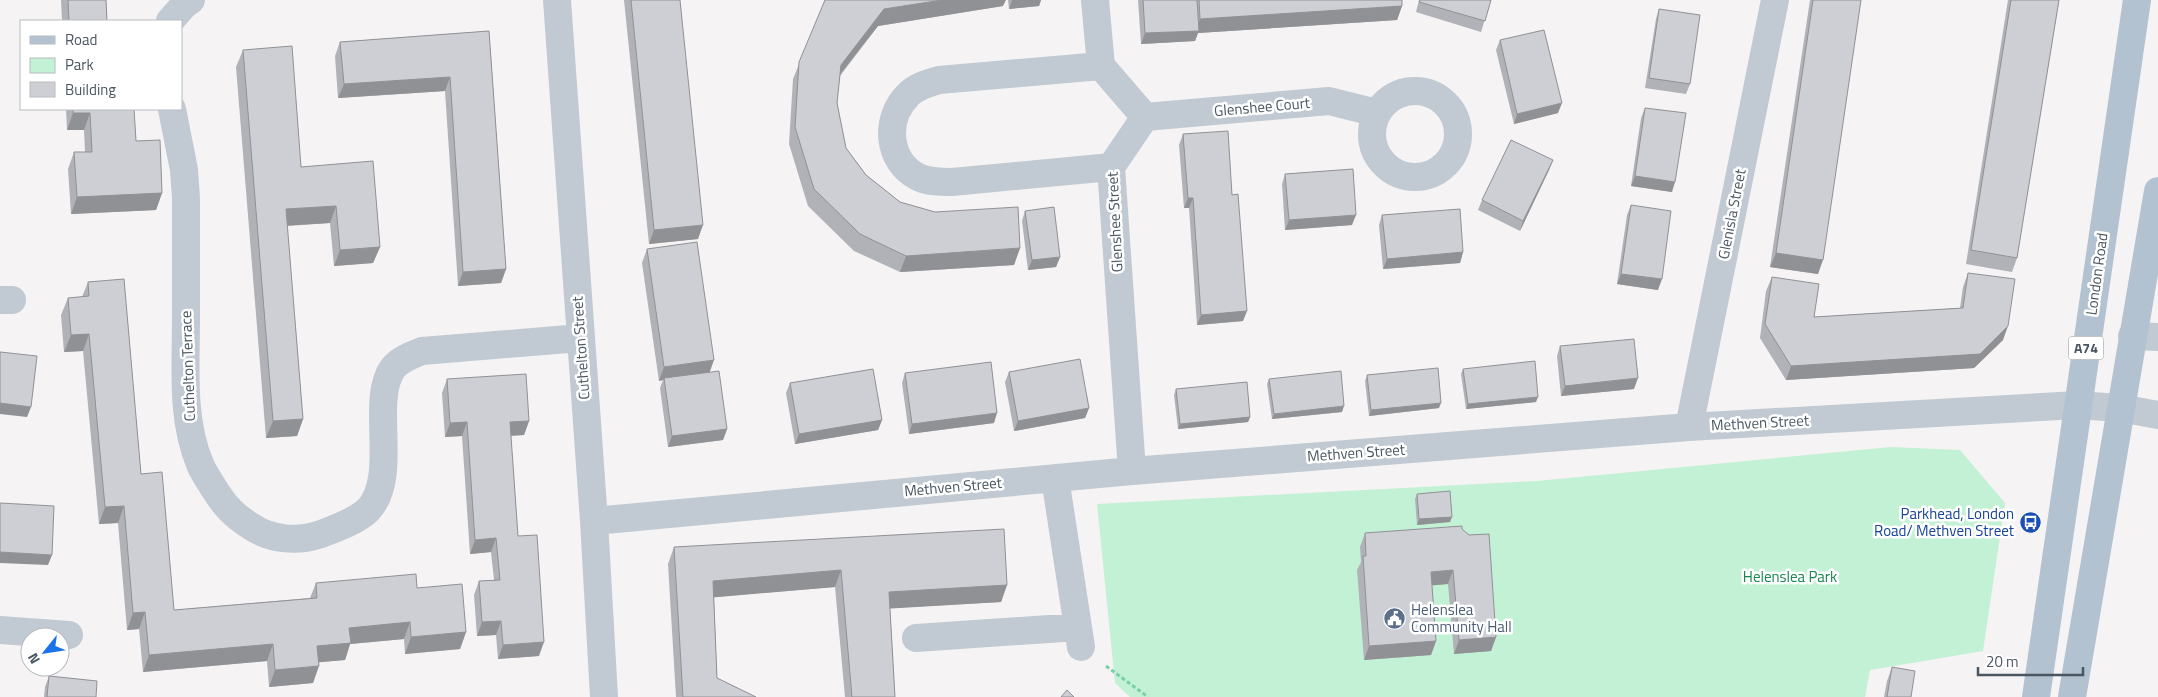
<svg xmlns="http://www.w3.org/2000/svg" width="2158" height="697" viewBox="0 0 2158 697" font-family="'Titillium Web',sans-serif">
	<style>
		.green { fill: #c3f1d5 }
		.lines { fill: none; stroke-linecap: round; stroke-linejoin: round }
		.path { stroke: #7ad0a6; stroke-width: 3; stroke-dasharray: 4 2.5; stroke-linecap: butt }
		.minor { stroke: #c1cad2; stroke-width: 28 }
		.major { stroke: #b3c2d1; stroke-width: 28 }
		.wall { fill: #b0b2b7 }
		.shaded-wall { fill: #909195 }
		.building { fill: #cdcfd5; stroke: #909195 }
		.labels { text-anchor: middle; stroke-width: 5; stroke-linejoin: round; paint-order: stroke }
		.shield { fill: #fff; stroke: #808990; stroke-width: 1 }
		.shield-label { font-size: 14px; font-weight: bold; fill: #4a5661 }
		.street-label { font-size: 15px; fill: #4a5661; stroke: #fff }
		.transit-label { font-size: 15px; fill: #164399; stroke: #fff; text-anchor: end }
		.park-label { font-size: 15px; fill: #17864f; stroke: #fff }
		.service-label { font-size: 15px; fill: #4e5e75; stroke: #fff; text-anchor: start }
	</style>
	<rect width="100%" height="100%" fill="#f5f3f3"/>
	<path class="green" d="M1891,447l69,3 45,53 -22,148 -113,19 -5,27h-735l-15,-14 -18,-179 440,-23z"/>
	<g class="lines">
		<path class="path" d="M1106,666l42,31"/>
		<path class="minor" d="M557,0l37,521 10,176
			M1095,0l6,66 44,51 -34,50 21,304
			M170,21l14,-16 7,-5
			M1101,66l-162,14c-10,3 -23,6 -31,15 -24,24 -21,66 10,82 10,5 23,5 34,5l159,-15
			M1372 134a43 43 0 1 1 86 0a43 43 0 1 1-86 0Z
			M172,109l12,61 2,28c0,40 0,80 0,121 0,48 -5,100 14,145 3,8 9,16 13,23 11,18 21,29 39,40 20,13 46,15 69,7 13,-5 36,-13 47,-24 32,-34 1,-109 25,-142 7,-9 19,-13 29,-17l158,-13
			M1145,117l184,-16 48,12
			M0,300h12
			M2132,336l26,1
			M1689,427l86,-427
			M1055,478l26,169
			M594,521l538,-50 557,-44 388,-22 43,3 38,7
			M0,630l69,5
			M916,638l162,-11"/>
		<path class="major" d="M2036,697l101,-697
			M2072,697l86,-506"/>
	</g>
	<path class="wall" d="M61,0h45l1,21h-45z
		M624,0h56l18,239 -49,5z
		M825,0l178,6 -125,20 -38,50 -3,27 9,45 20,27 34,27 120,46 -6,17 -114,7 -46,-21 -46,-45 -19,-62 4,-65z
		M1008,0h33l-2,6 -30,3z
		M1138,0h264v6l-5,14 -199,13 -3,8 -54,3z
		M1419,0h72l-10,32 -65,-20z
		M1810,0h51l-43,274 -48,-7z
		M2008,0h51l-42,258 -5,14 -46,-8z
		M1659,9l31,75 -4,10 -41,-6 11,-69z
		M489,31l17,238 -5,14 -43,3 -13,-195 -107,7 -3,-42 5,-14z
		M1500,40l58,73 -44,11 -18,-74z
		M243,50l58,117 79,80 -7,16 -39,3 -4,-43 -43,3 16,193 -6,17 -31,2 -30,-371z
		M1645,108l27,84 -41,-6 10,-68z
		M66,109h68l2,32 26,52 -6,17 -85,4 -3,-45 6,-17h11l-1,-22h-17z
		M1183,134l49,61 11,126 -46,4 -8,-117h-5l-5,-63z
		M1553,160l-4,10 -29,61 -42,-21 4,-10z
		M1285,174l67,51 -67,5 -3,-46z
		M1631,205l27,85 -41,-6 10,-69z
		M1025,211l35,46 -4,10 -28,3 -6,-49z
		M1382,215l81,37 -3,11 -77,6 -4,-44z
		M647,249l63,123 17,57 -4,11 -55,7 -8,-59 3,-8 -4,1 -17,-118z
		M1968,273l35,67 -29,28 -188,12 -26,-42 6,-47 6,-14 42,40 146,-9 3,-21z
		M88,282l53,192 33,136 136,-12 6,-15 101,5 49,44 -6,17 -55,5 -1,-15 -54,5 -5,16 -26,2 -6,21 -44,4 -2,-26 -124,11 -4,-43 -12,1 -9,-107 -19,1 -16,-173 -19,1 -3,-37 7,-17 14,-1z
		M1560,346l74,43 -73,7 -4,-40z
		M1463,369l73,33 -70,7 -5,-35z
		M1009,372l80,36 -4,10 -71,13 -9,-49z
		M905,373l89,50 -85,11 -7,-51z
		M1367,375l72,33 -70,8 -4,-35z
		M447,379l82,42 -5,14 -13,1 7,100 21,120 -41,3 -2,-24 -19,1 -3,-41 5,-14 15,-1 -3,-28 -21,2 -8,-118 -17,1 -3,-44z
		M1269,379l73,33 -70,7 -5,-35z
		M790,383l92,37 -4,10 -83,14 -9,-51z
		M1176,389l74,28 -2,5 -70,7 -4,-34z
		M1417,494l33,28 -33,3 -2,-26z
		M1462,529l34,108 -5,14 -37,3 -6,-70 -16,1 4,56 -5,14 -67,5 -7,-90 4,-8 -1,-15 5,-14z
		M674,547l333,38 -6,17 -111,6 5,89h-50l-10,-110 -121,10 3,81 39,19h-80l-8,-133z
		M1892,667l19,30h-27l3,-16z
		M49,676l47,21h-52l1,-10z"/>
	<path class="shaded-wall" d="M942,0h64l-3,6 -125,20 -44,56 7,-17 43,-56z
		M1012,0h29l-2,6 -30,3z
		M1402,6l-5,14 -199,13 -3,8 -54,3 4,-11 51,-2 4,-12z
		M450,77l-5,14 -107,7 6,-14z
		M1562,103l-4,10 -44,11 3,-10z
		M73,113h17l-6,17h-17z
		M1553,160l-4,10 -29,61 3,-10z
		M1635,176l40,6 -3,10 -41,-6z
		M162,193l-6,17 -85,4 6,-17z
		M1188,198h5l-4,10h-5z
		M336,206l-6,17 -50,3 6,-17z
		M1356,215l-4,10 -67,5 4,-10z
		M703,225l-5,14 -49,5 5,-14z
		M380,247l-7,16 -39,3 6,-16z
		M1020,248l-6,17 -114,7 6,-16z
		M1463,252l-3,11 -77,6 4,-10z
		M1776,253l47,7 -5,14 -48,-7z
		M1060,257l-4,10 -28,3 4,-10z
		M506,269l-5,14 -43,3 5,-14z
		M1621,274l41,5 -4,11 -41,-6z
		M1247,311l-4,10 -46,4 4,-10z
		M2008,326l-5,14 -29,28 -188,12 5,-14z
		M89,334l-6,17 -19,1 7,-17z
		M714,360l-5,14 -45,4 -1,2 -4,1 5,-14z
		M1638,378l-4,11 -73,7 4,-10z
		M1538,397l-2,5 -70,7 2,-5z
		M0,403l31,4 -4,10 -27,-3z
		M1441,403l-2,5 -70,8 2,-6z
		M1344,406l-2,6 -70,7 2,-5z
		M1089,408l-4,10 -71,13 4,-10z
		M997,413l-3,10 -85,11 3,-10z
		M1250,417l-2,5 -70,7 2,-5z
		M303,419l-6,17 -31,2 7,-17z
		M882,420l-4,10 -83,14 4,-10z
		M529,421l-5,14 -19,1 5,-14z
		M467,422l-5,14 -17,1 5,-14z
		M727,429l-4,11 -55,7 4,-11z
		M124,506l-6,17 -19,1 6,-17z
		M1452,517l-2,5 -33,3 2,-6z
		M496,538l-5,14 -21,2 5,-14z
		M0,552l52,3 -4,10 -48,-2z
		M841,570l-6,17 -128,11 6,-17z
		M1453,570l-5,14 -22,2 5,-14z
		M1007,585l-6,17 -118,7 6,-17z
		M145,612l-6,17 -12,1 6,-17z
		M501,621l-5,14 -19,1 5,-14z
		M410,622l-6,17 -54,5 -5,16 -34,3 6,-17 32,-18z
		M466,632l-6,17 -55,5 6,-17z
		M1496,637l-5,14 -37,3 5,-14z
		M1436,641l-5,14 -67,5 5,-14z
		M544,642l-5,14 -41,3 5,-14z
		M273,644l-6,17 -124,11 6,-17z
		M319,666l-6,17 -44,4 6,-17z"/>
	<path class="building" d="M68,0h38l1,21h-38z
		M631,0h49l23,225 -49,5z
		M825,0h117l-58,9 -43,56 -4,38 9,45 20,27 34,27 35,10 83,-5 2,41 -114,8 -46,-22 -46,-45 -19,-62 4,-65z
		M1143,0h54l2,31 -54,2z
		M1199,0h203v6l-202,13z
		M1420,0h71l-6,21 -66,-19z
		M1813,0h48l-38,260 -47,-7z
		M2011,0h48l-42,258 -46,-8z
		M1659,9l41,6 -10,69 -41,-6z
		M1544,30l18,73 -45,11 -17,-74z
		M489,31l17,238 -43,3 -13,-195 -106,7 -4,-42z
		M292,46l9,121 72,-6 7,86 -40,3 -4,-44 -50,3 17,210 -30,2 -30,-371z
		M1645,108l41,5 -11,69 -40,-6z
		M73,109h61l2,32 24,-1 2,53 -85,4 -3,-45h18l-2,-39h-17z
		M1228,131l4,64 6,-1 9,117 -46,4 -8,-117h-5l-5,-64z
		M1511,140l42,20 -30,61 -41,-21z
		M1353,169l3,46 -67,5 -4,-46z
		M1631,205l40,6 -9,68 -41,-5z
		M1054,207l6,50 -28,3 -7,-49z
		M1460,209l3,43 -76,7 -5,-44z
		M697,242l17,118 -50,7 -17,-118z
		M1968,273l47,6 -7,47 -28,28 -189,12 -26,-42 7,-47 47,7 -5,33 149,-9z
		M124,279l17,195 21,-2 12,138 143,-12 -1,-15 100,-9 1,14 45,-4 4,48 -55,5 -1,-15 -61,6 2,15 -34,3 2,20 -44,4 -2,-26 -124,11 -4,-43 -12,1 -9,-107 -19,1 -16,-173 -18,1 -3,-37 21,-2 -1,-14z
		M1634,339l4,39 -73,8 -5,-40z
		M0,352l37,4 -6,51 -31,-4z
		M1080,359l9,49 -71,13 -9,-49z
		M1535,361l3,36 -70,7 -5,-35z
		M991,362l6,51 -85,11 -7,-51z
		M1438,368l3,35 -70,7 -4,-35z
		M873,369l9,51 -83,14 -9,-51z
		M719,371l8,58 -55,7 -8,-58z
		M1341,371l3,35 -70,8 -5,-35z
		M526,374l3,47 -19,1 8,114 19,-1 7,107 -41,3 -2,-24 -19,1 -3,-41 21,-1 -4,-42 -21,2 -8,-118 -17,1 -3,-44z
		M1247,382l3,35 -70,7 -4,-35z
		M1450,491l2,26 -33,2 -2,-25z
		M0,503l54,3 -2,49 -52,-3z
		M1462,526v3l7,6 20,-1 7,103 -37,3 -6,-70 -22,2 5,69 -67,5 -6,-90h3l-1,-23z
		M1004,529l3,56 -118,7 6,105h-43l-11,-127 -128,11 4,97 39,19h-73l-9,-150z
		M1892,667l23,4 -4,26h-24z
		M49,676l48,5 -1,16h-49z
		M1067,690l7,7h-13z"/>
	<defs>
		<symbol id="bus-disc" viewBox="-11 -11 22 22"><circle r="9.5" fill="#1a4fb4" stroke="#fff"/><path d="M-5-6H5V4H4V6H2V4H-2V6H-4V4H-5ZM-3.5-4V0h7V-4ZM-3.5 1.2v1.5H-2V1.2ZM2 1.2v1.5H3.5V1.2Z" fill="#fff"/></symbol>
		<symbol id="civic-disc" viewBox="-11 -11 22 22"><circle r="9.5" fill="#5c6f8a" stroke="#fff"/><path d="M-.6-6.5H3V-4.5H.6V-3L4-1V1h2V6H-6V1h2V-1L-.6-3ZM-1.2 2.5V6h2.4V2.5Z" fill="#fff"/></symbol>
	</defs>
	<g fill-rule="evenodd">
		<use href="#bus-disc" x="2018" y="510" width="25" height="25"/>
		<use href="#civic-disc" x="1382" y="606" width="25" height="25"/>
	</g>
	<g class="labels">
		<rect class="shield" x="2068.5" y="336.5" width="35" height="23" rx="4"/>
		<g class="shield-label">
			<text x="2086" y="353">A74</text>
		</g>
		<g class="street-label">
			<text transform="translate(1262 107) rotate(-5)" y="5">Glenshee Court</text>
			<text transform="translate(1732 214) rotate(-79)" y="5">Glenisla Street</text>
			<text transform="translate(1115 222) rotate(-93)" y="5">Glenshee Street</text>
			<text transform="translate(2097 274) rotate(-82)" y="5">London Road</text>
			<text transform="translate(581 348) rotate(-94)" y="5">Cuthelton Street</text>
			<text transform="translate(188 366) rotate(-92)" y="5">Cuthelton Terrace</text>
			<text transform="translate(1760 423) rotate(-3)" y="5">Methven Street</text>
			<text transform="translate(1356 453) rotate(-4)" y="5">Methven Street</text>
			<text transform="translate(953 487) rotate(-5)" y="5">Methven Street</text>
		</g>
		<g class="transit-label">
			<text x="2014" y="519">Parkhead, London<tspan x="2014" dy="17">Road/ Methven Street</tspan></text>
		</g>
		<g class="park-label">
			<text x="1790" y="582">Helenslea Park</text>
		</g>
		<g class="service-label">
			<text x="1411" y="615">Helenslea<tspan x="1411" dy="17">Community Hall</tspan></text>
		</g>
	</g>
	<rect x="20" y="20" width="162" height="90" fill="#ffffff" stroke="#b7bbc0"/>
	<rect x="30" y="36" width="25" height="8" fill="#b3c2d1" stroke="#b7bbc0"/>
	<text x="65" y="45" font-size="15" fill="#4a5661">Road</text>
	<rect x="30" y="58" width="25" height="15" fill="#c3f1d5" stroke="#b7bbc0"/>
	<text x="65" y="70" font-size="15" fill="#4a5661">Park</text>
	<rect x="30" y="82" width="25" height="15" fill="#cdcfd5" stroke="#b7bbc0"/>
	<text x="65" y="95" font-size="15" fill="#4a5661">Building</text>
	<g transform="translate(45 652) rotate(240)"><circle r="24" fill="#ffffff" stroke="#b7bbc0"/>
	<path d="M0-4L9 19L0 12L-9 19Z" fill="#1a73e8"/>
	<text y="-8" font-size="14" font-weight="bold" text-anchor="middle" fill="#4a5661">N</text>
	</g>
	<path d="M1978 667v8h105v-8" fill="none" stroke="#4a5661" stroke-width="2.5"/>
	<text x="1986" y="667" font-size="15" fill="#4a5661" stroke="#ffffff" stroke-width="4" paint-order="stroke">20 m</text>
</svg>
